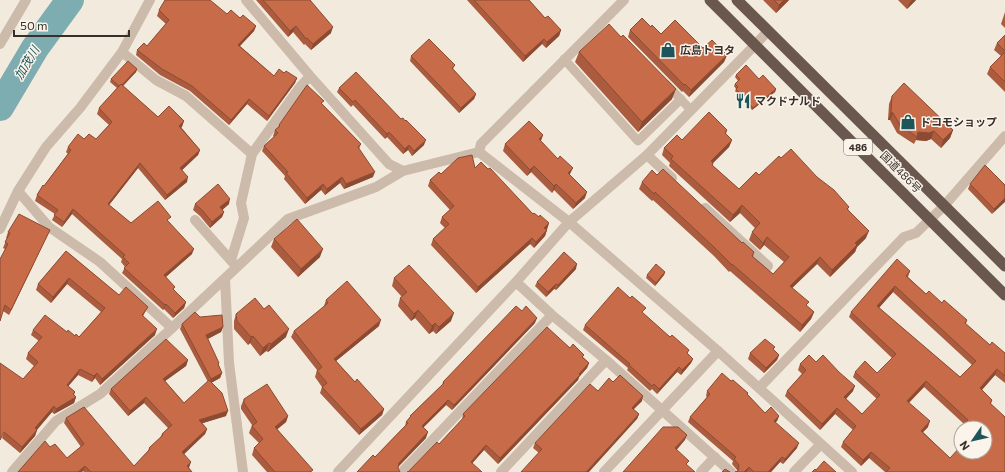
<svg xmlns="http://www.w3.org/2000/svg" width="1005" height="472" viewBox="0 0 1005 472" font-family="Commissioner,'Noto Sans JP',sans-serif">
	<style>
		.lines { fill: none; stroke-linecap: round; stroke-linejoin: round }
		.river { stroke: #7dadb0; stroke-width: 28 }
		.service { stroke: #ccbaaa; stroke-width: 9 }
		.minor { stroke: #ccbaaa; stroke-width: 10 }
		.tertiary { stroke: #ccbaaa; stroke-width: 10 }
		.trunk { stroke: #6a584e; stroke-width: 11 }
		.wall { fill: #ab5c3f; fill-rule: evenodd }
		.shaded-wall { fill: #8b4b33 }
		.building { fill: #c76b49; stroke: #8b4b33; fill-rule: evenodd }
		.labels { text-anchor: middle; stroke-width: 3; stroke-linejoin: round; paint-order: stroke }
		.shield { fill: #faf4eb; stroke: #736a64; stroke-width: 1 }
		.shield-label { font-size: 10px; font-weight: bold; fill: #392f2a }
		.poi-label { font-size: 11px; font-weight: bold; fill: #392f2a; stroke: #faf4eb; text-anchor: start }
		.street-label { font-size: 11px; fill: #392f2a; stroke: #faf4eb }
		.water-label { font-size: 12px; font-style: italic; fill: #1e555b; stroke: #faf4eb }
	</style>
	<rect width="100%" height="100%" fill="#f3eade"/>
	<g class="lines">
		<path class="river" d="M0,107l35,-59 35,-48"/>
		<path class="service" d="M564,59l74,82 43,-42
			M666,84l25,26"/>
		<path class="minor" d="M246,0l64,76 79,88 14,7 76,-19 90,70 149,129 134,121
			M0,44l26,-44
			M122,52l34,28 30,16 66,58
			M479,152l2,-8 143,-144
			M647,155l25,23
			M18,191l31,36 51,35 72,66
			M705,208l63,58
			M195,220l39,44
			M0,229l18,-38 28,-44 34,-39 42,-56 28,-52
			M231,260l13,-42 -3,-15 11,-49 48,-67 10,-11
			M225,278l4,85 14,109
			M516,282l36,33 54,45 125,112
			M759,388l145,-151 12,-4 28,-27 61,-70
			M12,472l44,-51 44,-27 72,-66 116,-109 88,-32 27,-16
			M338,472l178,-190 53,-60 78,-67 108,-110 13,-14
			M402,472l150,-157
			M501,472l105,-112
			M701,472l14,-15
			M794,472l27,-28"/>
		<path class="tertiary" d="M604,472l114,-121"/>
		<path class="trunk" d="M710,0l295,295
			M737,0l268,266"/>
	</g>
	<path class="wall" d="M256,0h54l21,33 -20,17 -6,-6 -1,1 -11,-13 -5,5z
		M467,0h62l16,18 16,12 -2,6 -13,12 -4,-4 -19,18z
		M763,0h26l-13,13z
		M898,0h18l-9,9z
		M159,10l68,4 13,4 16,8 -2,5 -14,15 34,30 10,-3 13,5 -2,5 -28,38 -20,-17 -18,21 -39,-34 -30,-16 -24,-20 1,-5 10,-4 19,-22 -9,-8z
		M1005,12v16l-4,-4z
		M651,27l10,7 42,14 24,7 -3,7 -35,35 -6,-6 -1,1 -54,-55 2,-7z
		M1005,35v57l-18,-18 3,-7 11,-11 -7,-6 3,-7z
		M579,52l93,47 -34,33 -63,-70z
		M411,56l44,9 -2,4 23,25 -2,5 -15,14 -49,-52z
		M137,69l-1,3 -13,14 35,31 26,4 -3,6 19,23 -2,5 -16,15 5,12 -22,18 -27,-32 -29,37 22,18 38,-1 23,32 -26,23 8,13 12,12 -2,6 -11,10 -9,-9 -1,1 -41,-37 3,-6 -4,-5 1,-3 -50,-45 -10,13 -10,-7 3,-6 -20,-13 2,-6 31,-41 -2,-2 2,-5 16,-8h12l13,-14 -12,-11 2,-6 18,-20 -7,-6 1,-3z
		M736,75l23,4 17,10 -1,3 -23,18 -17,-19 1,-2 -2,-3 1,-2 3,-3 -3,-4z
		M339,88l85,57 -12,11 -4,-6 -5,4 -16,-17 -2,2 -32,-34 -2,2 -14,-15z
		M892,96l61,34 -3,8 -9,10 -10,-9 -5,2 -10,-1 -2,4 -17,-11 -7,-13h-2l1,-16z
		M322,104l39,40 -2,5 14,28 -29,12 -4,-6 -15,12 -4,-5 -16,14 -21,-25 1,-3 -23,-25 2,-5 10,-9 -1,-1 2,-6 3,-3 1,-2z
		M727,130l-1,4 6,6 -3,7 -16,16 -1,2 27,24 20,-14 22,-17 36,19 32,30 -1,2 18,29 -9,9 -2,5 -25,25 -13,-13 -25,24 15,18 7,6 -3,7 -11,13 -70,-61 -1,1 -15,-16 -61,-56 -1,1 -13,-12 3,-7 15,-7 97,77 -1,5 20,17 11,-12 -20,-17 -4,5 -11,-10 3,-8 3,-4 -15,-15 -10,9 -61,-56 1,-3 -8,-8 2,-7 18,-8z
		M543,135l-2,6 29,33v1l15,23 -12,11 -19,-19 -2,3 -21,-21 -4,4 -24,-25 2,-7z
		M475,168l13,1 45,45 6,3 10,6 -4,13 -11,12 -4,-4 -54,49 -45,-48 2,-6 12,-11 -5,-5 2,-6 8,-7 -22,-24 2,-6 11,-6z
		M970,184l35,1 -13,29 -24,-25z
		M195,204h34l-7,6 2,2 -2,5 -12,11 -10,-12 -7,-6z
		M50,230l-3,6 -38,79 -6,-4 2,-62 -2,-1 4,-10h-1l2,-6z
		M274,239l46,18 -22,20 -27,-30z
		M66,251l53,44 29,12 -3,5 -2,4 12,19 -55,50 -5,-7 -3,4 -14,-7 -10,11 7,6 -1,3 2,2 -2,6 -20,11 -2,-2 -15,18 -2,6 -15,17 -18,-15 21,-59 11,-13 -8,-7 2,-6 11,-12 -8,-6 2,-5 34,2 8,4 4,1 22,-25 -34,-28 -16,19 -15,-13 2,-6z
		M576,269l-20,21 -2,-1 -8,8 -11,-11 2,-4z
		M910,271l-2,6 18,17 16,9 25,17 -1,4 24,21 15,8v30l-10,-8 -13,15 10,10 -1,4 14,68h-120l-16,-14 -8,8 -20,-19 2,-5 10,-12 -18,-16 -15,16 -35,-34 2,-5 15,-17 -4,-4 2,-6 16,-2 37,29 -7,8 16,15 15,-15 -24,-22 2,-5 22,1 15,-15 -43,-41 2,-5zM893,292l79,73 -12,12 -81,-69zM924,387l40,37 -5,4 -2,6 4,3v-9l24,24 -35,6 -27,-26 5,-5 -19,-24z
		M665,272l-1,3 -9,11 -9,-8 1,-3z
		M394,278l57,43 -15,13 -3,-3 -4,3 -14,-16 -4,3 -13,-15 2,-8 2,-1 -10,-11z
		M326,300l53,26 -43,35 19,21 29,27 -2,6 -23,20 -39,-42 2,-6 -7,-10 2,-7 -26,-33 3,-6 30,-24v-1z
		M236,314l50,23 -18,15 -2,-1 -6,5 -10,-13 -2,2 -14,-16v-8z
		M644,314l49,45 -2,4 -10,12 -4,-3 -20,22 -5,-5 -2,2 -23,-21 1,-2 -45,-38 2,-5z
		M200,317l23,10 -2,5 -13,7 14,34 -2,5 -9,5 15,33 -24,7 5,6 -2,5 -21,20 5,14 3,4h-108l-34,-25 17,11 14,-11 -17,-24 2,-5 68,48 14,-15 1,-3 11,-10 2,-4 6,-6 -24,-25 -16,13 -19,-22 2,-5 77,-29 -2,6 -21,15 19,22 24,-21 -28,-53 2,-5z
		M535,323l-83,87 -6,-5 -23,22 3,11 -28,29v1l-23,-11 30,-31 1,-4 4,-4v-2l32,-31 1,-3z
		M570,348l13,9 6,6 -2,5 -8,9 -1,3 -80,84 -14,-14 -12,13 -64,9 31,-28 23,-24 1,-6z
		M774,350l5,5 -2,5 -13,13 -16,-14 2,-6z
		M613,382l29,19 -9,8 6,5 -2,5 -98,34 -6,-5 2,-5 63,-52z
		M707,391l40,3 18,19 14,3 -2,5 -2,1 22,26 -14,16 -3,-2 -9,10h-36l2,-1v-1l-5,-6 1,-3 -45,-39 2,-5 17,-20 -1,-1z
		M244,399l44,17 -2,6 -9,7 35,43h-45l-15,-17 2,-7 5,-5 -10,-10 3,-8 -11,-16v-3z"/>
	<path class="shaded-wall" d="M784,0h5l-13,13 3,-8z
		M912,0h4l-9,9 3,-7z
		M256,26l-2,5 -18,19 2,-5z
		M296,26l-3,6 -5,5 2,-6z
		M333,27l-2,6 -20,17 2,-6z
		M561,30l-2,6 -13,12 1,-6z
		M544,39l-2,5 -19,18 2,-6z
		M727,55l-3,7 -35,35 2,-7z
		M137,69l-1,3 -17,18 1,-3z
		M297,78l-2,5 -28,38 2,-5z
		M676,89l-4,10 -34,33 4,-10z
		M776,89l-1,3 -23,18 1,-2z
		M476,94l-2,5 -15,14 2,-5z
		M249,99l-2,5 -18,21 2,-5z
		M891,112l2,1 -3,7h-2z
		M184,121l-2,6 -5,4 2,-5z
		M953,130l-3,8 -9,10 2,-8z
		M934,131l-3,8 -5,2 -10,-1 2,-8z
		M389,132l-2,5 -2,2 2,-5z
		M543,135l-3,7 -1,-3z
		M426,140l-2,5 -12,11 2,-5z
		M732,140l-3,7 -16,16 -3,8 1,-10z
		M409,145l-1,5 -5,4 2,-5z
		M200,150l-2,5 -19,18 1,-5z
		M140,163l-2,5 -32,41 2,-5z
		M534,166l-3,6 -4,4 3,-6z
		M573,168l-3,6 -4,5 2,-6z
		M375,172l-2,5 -29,12 2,-5z
		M188,177l-1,5 -22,18 2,-5z
		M342,177l-2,6 -15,12 2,-6z
		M323,184l-2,6 -16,14 2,-6z
		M556,184l-2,6 -2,3 2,-7z
		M587,192l-2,6 -12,11 3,-6z
		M1005,198v4l-13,12 2,-5z
		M230,199l-1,5 -10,9 1,-6z
		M742,205l-2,8 -10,9 3,-7z
		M73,209l-1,5 -10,13 2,-5z
		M224,212l-2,5 -12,11 2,-6z
		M549,223l-2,6 -5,5 2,-6z
		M50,230l-3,6 -38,79 2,-5z
		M547,230l-2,6 -11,12 2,-6z
		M869,231l-3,7 -9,9 -2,5 -25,25 2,-7 23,-27z
		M767,237l-3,8 -4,5 3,-7z
		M532,238l-2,6 -54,49 2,-6z
		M194,249l-2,5 -30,26 2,-5z
		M323,249l-3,8 -22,20 3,-8z
		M820,257l-3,7 -30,29 3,-7z
		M577,264l-1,5 -20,21 2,-5z
		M665,272l-1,3 -9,11 1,-3z
		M69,278l-2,6 -16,19 2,-6z
		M556,284l-2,5 -8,8 2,-5z
		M895,286l-2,6 -18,20 2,-6z
		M186,302l-2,6 -11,10 2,-5z
		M166,304l-2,5 -1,1 2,-5z
		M148,307l-3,5 -5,9 2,-6z
		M418,310l-3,8 -4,3 3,-7z
		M814,312l-3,7 -11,13 2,-7z
		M454,313l-3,8 -15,13 3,-7z
		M537,318l-2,5 -83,87 2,-5z
		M381,320l-2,6 -48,39 3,-6z
		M435,323l-2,8 -4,3 3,-8z
		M223,327l-2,5 -16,8 1,-5z
		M157,329l-2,6 -55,50 2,-6z
		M289,329l-3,8 -18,15 3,-8z
		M253,336l-3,7 -2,2 3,-8z
		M269,343l-3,8 -6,5 3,-8z
		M779,355l-2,5 -13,13 2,-5z
		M693,359l-2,4 -10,12 1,-5z
		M188,360l-2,6 -25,18 2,-5z
		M589,363l-2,5 -8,9 -1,3 -80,84 2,-6z
		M679,367l-2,5 -20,22 2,-5z
		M80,369l-2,6 -13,15 2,-5z
		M997,369l-2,6 -17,19 2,-6z
		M97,373l-2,5 -3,4 2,-6z
		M222,373l-2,5 -11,6 2,-5z
		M926,381l-2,6 -19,19 2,-5z
		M855,386l-2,5 -11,12 2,-6z
		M643,396l-1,5 -12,12 2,-5z
		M76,397l-2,6 -20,11 2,-5z
		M146,397l-2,6 -16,13 2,-5z
		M448,400l-2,5 -26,26 2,-5z
		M54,406l-2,6 -19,22 2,-6z
		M837,408l-2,6 -15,16 2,-6z
		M384,409l-2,6 -23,20 2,-6z
		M228,411l-2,5 -29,9 2,-5z
		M639,414l-2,5 -48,53h-3z
		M288,416l-2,6 -13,11 2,-6z
		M779,416l-2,5 -5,5 2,-5z
		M930,421l-2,6 -9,9 2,-5z
		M207,429l-2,5 -25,24 2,-6z
		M37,430l-2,6 -15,17 2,-6z
		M428,432l-2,6 -29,30 2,-5z
		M687,435l-2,5 -11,13 1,-5z
		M799,443l-2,5 -14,16 2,-5z
		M486,445l-2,5 -15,17 2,-5z
		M871,452l-2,6 -8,8 2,-6z
		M782,457l-2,5 -9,10h-3z
		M191,462l-2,6 -4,4 2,-6z
		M85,466l-2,5 -1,1h-4z
		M749,467l-2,5h-3z"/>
	<path class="building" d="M165,0h45l17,14 4,-4 9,8 3,-3 13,11 -18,19 36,31 5,-7 5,4 2,-2 11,7 -28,38 -20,-17 -18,21 -39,-34 -30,-17 -25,-19 7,-7 3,3 22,-26 -10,-10z
		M263,0h47l23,27 -20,17 -6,-6 -1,1 -10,-13 -6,5z
		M474,0h55l16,18 3,-2 13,14 -14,12 -3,-3 -19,17z
		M774,0h10l-5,5z
		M642,18l9,9 1,-2 9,9 14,-14 28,28 9,-8 15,15 -36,35 -6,-6 -1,1 -54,-55z
		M609,24l12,13 2,-2 53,54 -34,33 -63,-70z
		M1005,35v16l-8,-8z
		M429,39l26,26 -3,3 24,26 -15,14 -50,-52z
		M1005,52v30l-15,-15z
		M128,61l9,8 -15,16 -1,-1 -2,2 -8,-7z
		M746,65l13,14 4,-4 13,14 -23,19 -17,-19 2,-2 -3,-3 5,-5 -4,-4z
		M356,72l45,47 2,-1 2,3 1,-1 20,20 -12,11 -5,-6 -4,4 -16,-17 -2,2 -32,-34 -2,2 -14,-14z
		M904,83l49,47 -10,10 -9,-9 -5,2 -11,-1 -1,5 -17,-12 -7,-12 -2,-1 1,-16z
		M121,84l37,33 11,-11 15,15 -5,5 21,24 -20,18 8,9 -21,18 -27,-32 -32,41 23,19 27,-22 13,16 -4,3 27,29 -30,26 11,12 -2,2 13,13 -11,11 -9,-9 -1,1 -41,-37 5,-5 -6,-6 2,-2 -52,-46 -9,13 -10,-7 4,-5 -21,-15 6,-10 1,1 27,-36 -3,-3 10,-13 6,5 5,-5 7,5 16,-17 -13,-14z
		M307,85l17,16 -3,2 40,41 -3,3 17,25 -29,12 -4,-7 -15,12 -4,-5 -16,14 -21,-25 2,-1 -24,-26 14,-13 -3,-3 5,-4 -1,-1z
		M709,112l18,18 -2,3 7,7 -21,21 2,2 -1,2 27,24 17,-17 3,3 20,-19 2,2 10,-9 26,28 17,13 15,17 -2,2 22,22 -14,12 2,2 -25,25 -12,-13 -30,29 19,16 -3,3 8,7 -12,13 -70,-61v1l-16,-16 -61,-57 -1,2 -12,-12 10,-12 5,5 6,-6 79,74 1,-1 11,10 -2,4 21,18 16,-17 -22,-20 -4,6 -11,-11 8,-9 -18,-18 -9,10 -62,-56 2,-3 -9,-8 13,-13 5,5z
		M529,121l14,14 -4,4 19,20 2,-3 13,12 -5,5 19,19 -11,11 -20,-19 -2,2 -20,-20 -4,4 -25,-26z
		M472,155l3,13 6,-6 7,7 2,-1 43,46 1,-1 5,4 1,-2 9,8 -5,5 3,2 -11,12 -4,-4 -54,49 -45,-48 16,-15 -7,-7 12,-11 -24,-26 9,-8 2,2 17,-16z
		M985,165l20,20v13l-11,11 -24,-25z
		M218,184l12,15 -10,8 4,5 -12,10 -10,-12 -7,-6z
		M19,214l31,16 -39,80 -6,-5 -5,16v-62l8,-15 -3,-2 5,-9 -2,-1z
		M297,219l26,30 -22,20 -27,-30z
		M66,251l53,44 7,-8 22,20 -6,8 15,14 -55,50 -5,-6 -3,3 -14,-7 -13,16 8,7 -2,2 3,3 -20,12 -2,-3 -19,22 2,2 -15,17 -18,-15 -4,8v-77l23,16 15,-17 -10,-9 14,-16 -9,-7 12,-15 22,17 1,-2 7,6 1,-2 3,3 26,-29 -36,-30 -16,19 -15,-13z
		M564,252l13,12 -19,21 -2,-1 -8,8 -11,-10z
		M897,259l13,12 -4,5 20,18 3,-3 13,12 2,-3 23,20 -2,3 25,22 2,-3 13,11v23l-8,-7 -17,19 12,12 -2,3 15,14v55h-119l4,-4 -19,-16 -8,8 -20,-18 13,-16 -19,-18 -15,16 -35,-33 19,-21 -6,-6 9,-9 7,7 7,-7 16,17 16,14 -11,11 18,17 18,-19 -25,-23 10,-11 12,12 19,-19 -45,-42zM895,286l81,75 -16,16 -83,-71zM926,381l42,39 -9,8 2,2v-2h24v24h-24v-6l-11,12 -29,-27 9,-10 -23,-20z
		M656,264l9,8 -9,11 -9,-8z
		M409,265l45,48 -15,14 -4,-4 -3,3 -14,-16 -4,4 -14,-16 7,-6 -13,-14z
		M347,281l34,39 -47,39 21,23 2,-3 27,30 -23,20 -39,-42 5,-4 -10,-12 5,-4 -28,-36 34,-28 -2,-3z
		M618,287l12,11 2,-2 14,12 -4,4 28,25 2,-2 17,15 -2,3 6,6 -11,11 -3,-3 -20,22 -5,-5 -2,2 -23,-21 1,-1 -45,-39z
		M255,298l9,11 5,-4 20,24 -18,15 -2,-1 -6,5 -10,-12 -2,1 -14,-16 -1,-7z
		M516,306l6,5 4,-5 11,12 -83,87 -6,-5 -26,26 6,6 -29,31 -1,5 2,4h-43l16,-17 2,2 33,-34 -2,-1 5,-6h-1l34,-33 -1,-1z
		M195,312l5,5 22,-2 1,12 -17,8 13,28 -1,1 4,9 -11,6 -29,-55z
		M547,327l23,21 3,-4 11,11 -2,2 7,6 -10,11 1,1 -80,83 -14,-13 -15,17 11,10h-75h1l29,-30 2,2 26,-28 -2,-2z
		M166,339l22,21 -25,19 21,24 25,-23 13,13 6,18 -29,9 8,9 -25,23 9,10 -4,4 5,6h-101l-6,-6 -7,6h-60l27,-31 5,6 5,-3 12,14 17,-14 -18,-26 18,-11 50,59 16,-17 -1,-1 14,-13 -1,-1 10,-9 -26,-28 -16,14 -19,-22z
		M765,339l10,8 -2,2 6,6 -13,13 -16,-15z
		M722,373l9,8 2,-1 15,13 -1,1 18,19 6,-6 8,9 -5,5 25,22 -14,16 -3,-2 -14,15h-14l-5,-5 -5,5h-9l3,-1 1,-6 -5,-6 2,-2 -46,-40 20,-23 -3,-3z
		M620,375l23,21 -11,12 7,6 -53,58h-65l21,-23 -7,-6 55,-59 8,7 11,-13 4,4z
		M267,384l21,32 -13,11 38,43 -3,2h-35l-21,-24 9,-9 -11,-13 5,-4 -13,-19v-4z
		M663,427h15l9,8 -12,13 14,13 -3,3 9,8h-72z
		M824,461l12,11h-24l3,-3 1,1z
		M725,469l5,3h-8z"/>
	<defs>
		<symbol id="shop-bare" viewBox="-9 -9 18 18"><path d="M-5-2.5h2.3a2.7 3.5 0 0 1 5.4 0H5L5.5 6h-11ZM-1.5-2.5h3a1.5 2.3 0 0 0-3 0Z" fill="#1e555b" stroke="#faf4eb" stroke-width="2.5" paint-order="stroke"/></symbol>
		<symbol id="restaurant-bare" viewBox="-9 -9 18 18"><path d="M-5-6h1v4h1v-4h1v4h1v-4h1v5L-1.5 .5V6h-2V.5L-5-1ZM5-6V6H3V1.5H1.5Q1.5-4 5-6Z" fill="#1e555b" stroke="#faf4eb" stroke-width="2.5" paint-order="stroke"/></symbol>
	</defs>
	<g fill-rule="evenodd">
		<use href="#shop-bare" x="657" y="39" width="22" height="22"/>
		<use href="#restaurant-bare" x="732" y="90" width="22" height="22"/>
		<use href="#shop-bare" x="897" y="111" width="22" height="22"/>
	</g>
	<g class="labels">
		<rect class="shield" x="844" y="139" width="28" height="16" rx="3"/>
		<g class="shield-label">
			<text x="858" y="151">486</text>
		</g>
		<g class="poi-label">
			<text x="680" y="54">広島トヨタ</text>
			<text x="755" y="105">マクドナルド</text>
			<text x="920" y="126">ドコモショップ</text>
		</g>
		<g class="street-label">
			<text transform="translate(901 172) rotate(45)" y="4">国道486号</text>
		</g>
		<g class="water-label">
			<text transform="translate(27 63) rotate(-59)" y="4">加茂川</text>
		</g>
	</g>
	<g transform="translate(973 440) rotate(236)"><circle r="19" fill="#faf4eb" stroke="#ada59e"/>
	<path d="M0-3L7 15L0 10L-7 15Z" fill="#1e555b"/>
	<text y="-6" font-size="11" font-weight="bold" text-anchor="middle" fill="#392f2a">N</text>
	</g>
	<path d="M14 30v6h115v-6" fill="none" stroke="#392f2a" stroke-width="2"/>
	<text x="20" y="30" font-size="12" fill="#392f2a" stroke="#faf4eb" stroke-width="3" paint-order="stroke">50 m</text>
</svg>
